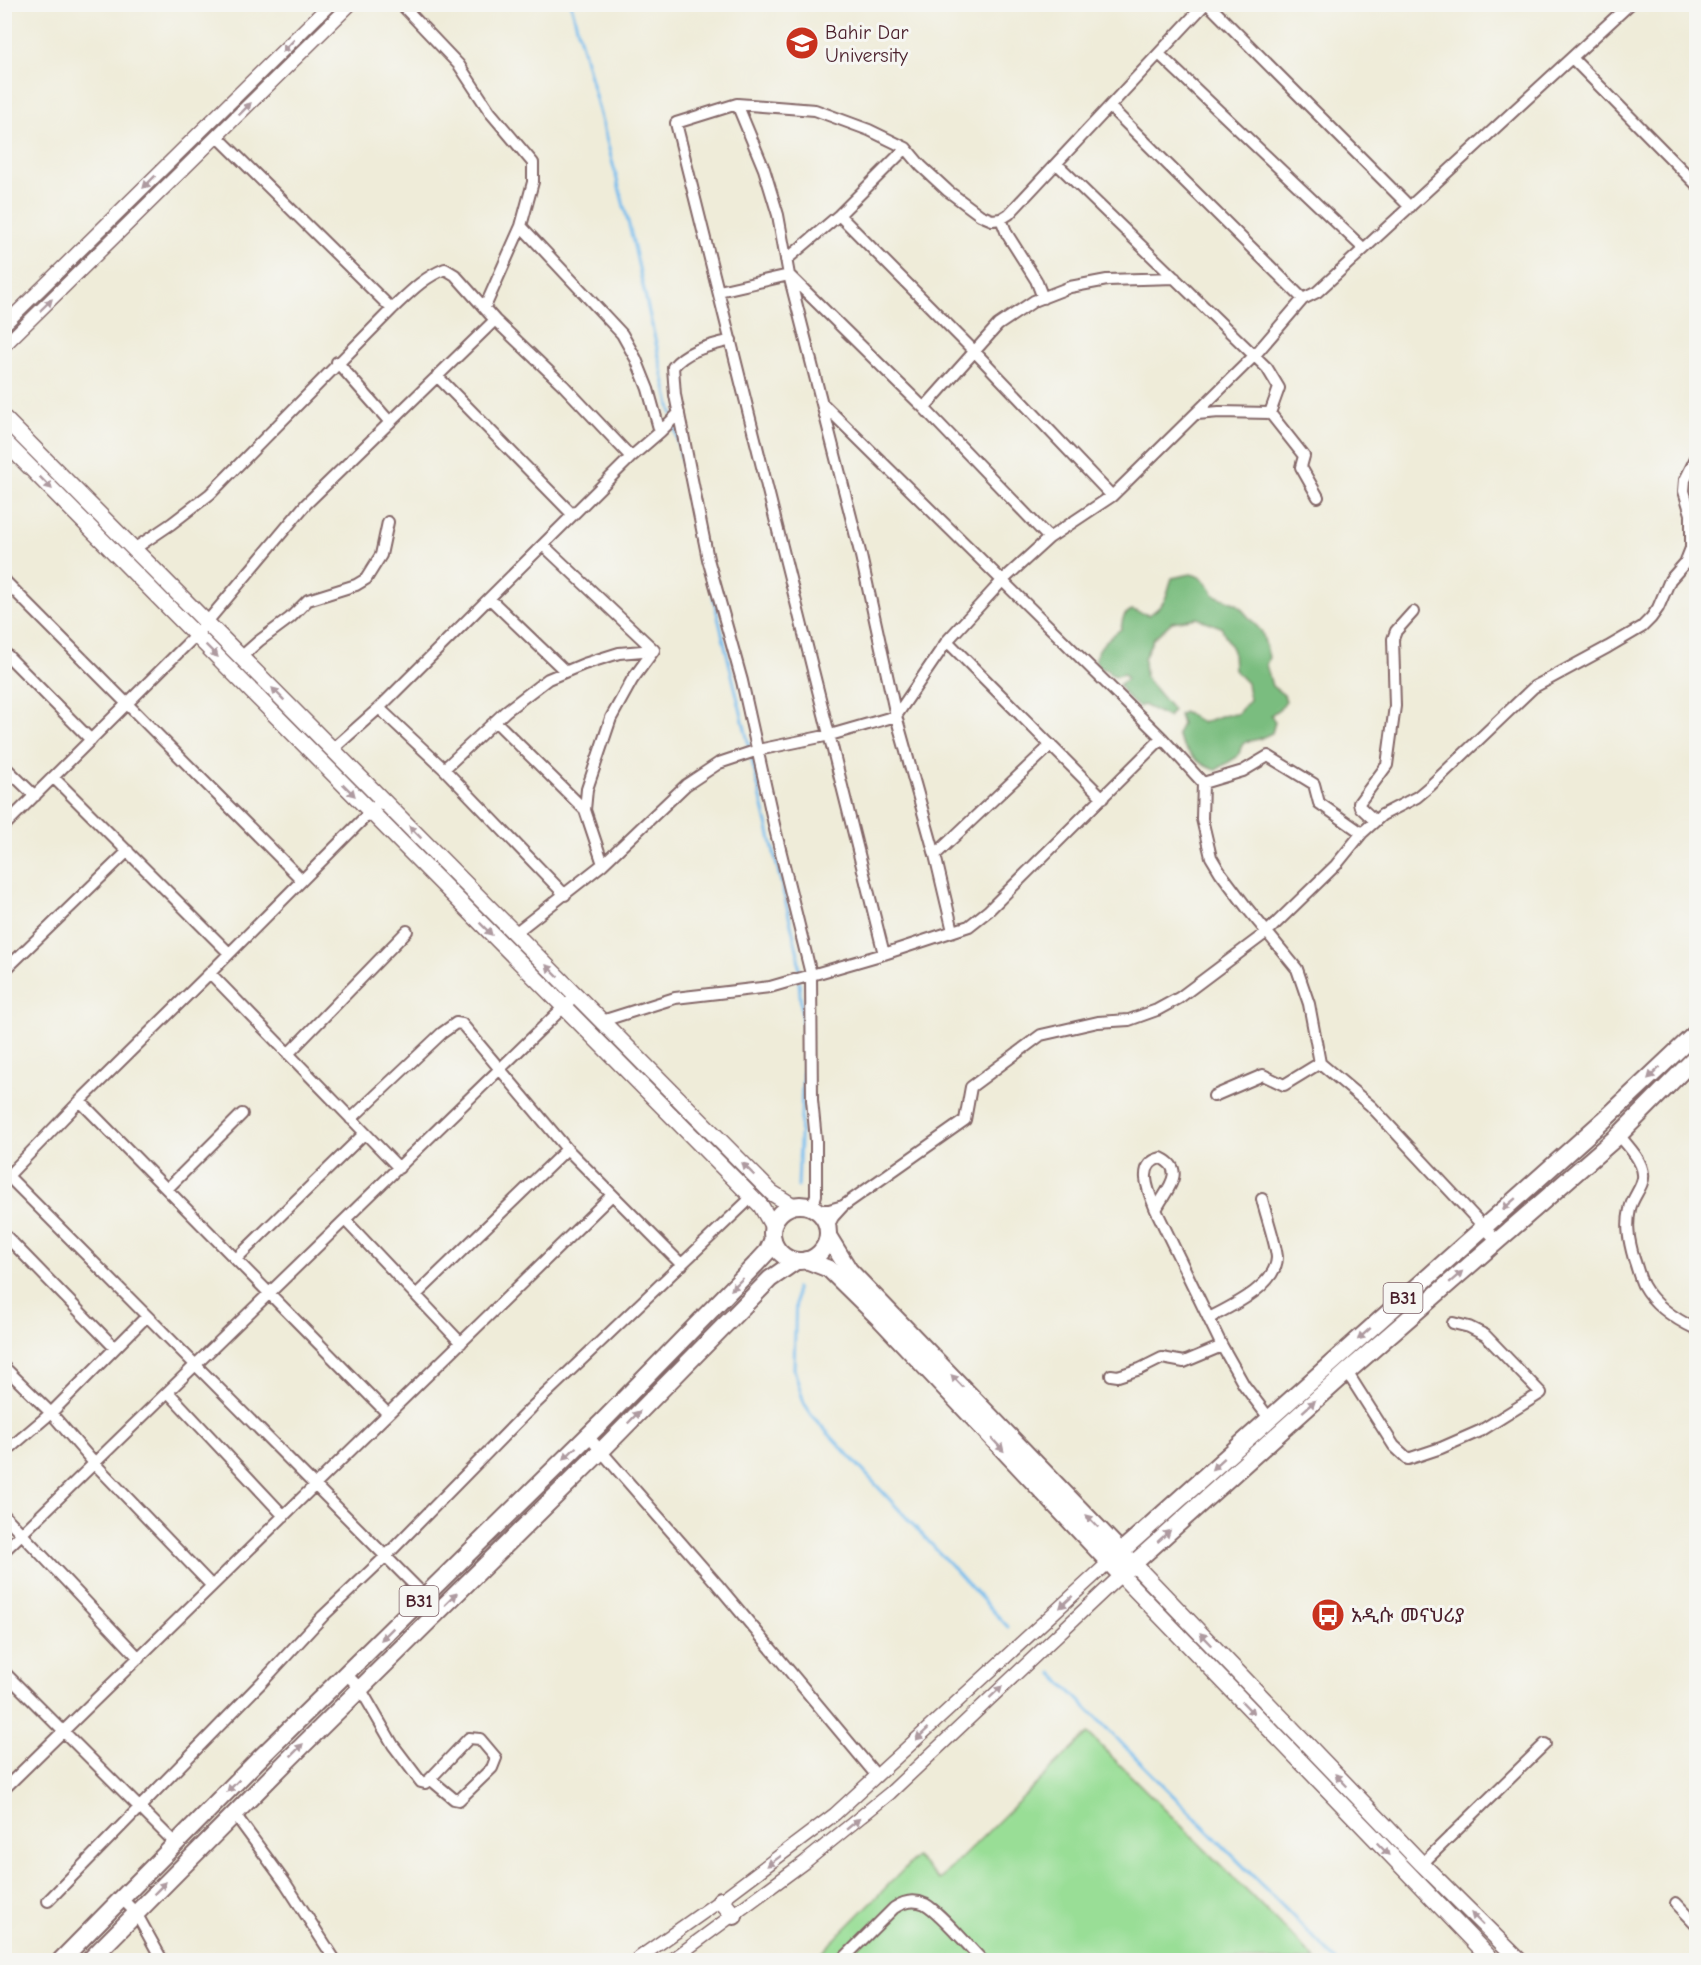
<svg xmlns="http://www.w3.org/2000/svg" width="1701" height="1965" viewBox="0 0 1701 1965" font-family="'Comic Neue','Noto Sans Ethiopic',sans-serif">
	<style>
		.green { fill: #99de96; stroke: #727e60; stroke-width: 1.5 }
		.forest { fill: #7abd7f; stroke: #626e55; stroke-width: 1.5 }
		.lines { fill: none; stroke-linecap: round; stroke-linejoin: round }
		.stream { stroke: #76bced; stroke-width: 3 }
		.minor-casing { stroke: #846768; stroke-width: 14 }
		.tertiary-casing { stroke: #846768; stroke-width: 15 }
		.secondary-casing { stroke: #846768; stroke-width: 18 }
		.primary-casing { stroke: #846768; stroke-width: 20 }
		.minor { stroke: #fff; stroke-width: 10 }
		.tertiary { stroke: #fff; stroke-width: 12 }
		.secondary { stroke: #fff; stroke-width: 15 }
		.primary { stroke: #fff; stroke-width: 16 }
		.oneway { fill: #ae9aa0 }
		.labels { text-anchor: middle; stroke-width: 6; stroke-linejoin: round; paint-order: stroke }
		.shield { fill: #f6f6f2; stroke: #7e6067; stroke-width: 1.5 }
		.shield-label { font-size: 18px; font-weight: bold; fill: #4a1f2b }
		.poi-label { font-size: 20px; fill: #4a1f2b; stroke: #f6f6f2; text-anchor: start }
	</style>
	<rect width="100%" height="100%" fill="#f6f6f2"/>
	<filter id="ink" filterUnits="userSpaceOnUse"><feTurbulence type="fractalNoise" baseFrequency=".0167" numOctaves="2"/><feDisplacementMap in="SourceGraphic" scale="12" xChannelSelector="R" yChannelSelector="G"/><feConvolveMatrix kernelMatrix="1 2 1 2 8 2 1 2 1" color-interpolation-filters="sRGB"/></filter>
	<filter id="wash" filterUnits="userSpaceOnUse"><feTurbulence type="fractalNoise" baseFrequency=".008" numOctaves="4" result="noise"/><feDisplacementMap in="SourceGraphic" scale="24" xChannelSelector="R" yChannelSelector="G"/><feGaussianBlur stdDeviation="1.35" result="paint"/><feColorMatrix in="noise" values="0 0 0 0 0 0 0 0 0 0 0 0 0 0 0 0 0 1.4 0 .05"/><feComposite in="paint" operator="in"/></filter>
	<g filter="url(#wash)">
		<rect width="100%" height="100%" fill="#efecd9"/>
		<path class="green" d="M1088,1733l228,227h-502l102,-103 23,23z"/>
		<path class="forest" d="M1191,574c13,3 17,10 23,21l23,9 25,28 7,25 -3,8 6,21 12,9 2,6 -3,5 -12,9 4,7 -3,11 -13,6 -14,3 -8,15 -21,13c-16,-4 -34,-21 -39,-36l5,-10 -3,-9 4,-3 9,4 10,7 18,-7 17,-2 13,-14 -3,-17 -13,-13 -1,-19 -12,-24 -24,-9 -25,4 -19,17 -9,20 1,18 28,33 -5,7 -25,-12 -4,2c-9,-5 -15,-13 -20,-22l8,-6 -3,-5 -8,2 -6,-2 -2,-4 -8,-2 -5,-7c2,-15 14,-23 26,-32 2,-11 1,-14 11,-19l17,5c19,-13 16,-17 23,-37z"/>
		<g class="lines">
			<path class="stream" d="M571,4l60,229 41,181
				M674,423l15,70
				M713,596l37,154
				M751,756l47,198 1,21
				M798,1187l6,-143 -5,-62
				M796,1288l-2,81 10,34 10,15 194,209
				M1052,1673l284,287"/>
		</g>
	</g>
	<g filter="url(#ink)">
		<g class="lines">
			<defs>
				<path id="minor" d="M401,4l58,61 31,47 43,51v19l-12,44 -36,81
					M1208,4l202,203
					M1159,54l204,194
					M1572,58l124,126
					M737,104l27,65 14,46 11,60 72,281 35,160 39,139 18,76
					M1110,107l193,192
					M217,136l175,173
					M1057,164l210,204 12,20 -9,25
					M839,215l135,136 138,145
					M1001,219l6,15 29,46 7,18
					M786,260l53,-45 67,-67
					M719,291l70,-16 135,133 125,130
					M731,340c-21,6 -43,9 -58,27l2,28 33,164 34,122 33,148 36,145 1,126 4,40v55l-4,13
					M337,362l52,59
					M437,376l136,139
					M824,405l338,333 41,45 -1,36 9,38 9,15 27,36 50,61 12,35 11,59 51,43 126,135
					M924,408l74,-83 36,-24 36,-14 37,-7 68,-2
					M1197,414l22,-2 51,1 34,43 -3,11 17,30
					M660,432l19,-19
					M543,545l111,105 -22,30 -21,38 -24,71 -2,21 18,54
					M134,549l37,-25 39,-30 182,-185c17,-16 32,-32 53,-40l10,6 40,45 68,65 68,72
					M4,580l298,300
					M490,599l75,72
					M947,641l156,157
					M4,652l87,88
					M241,657l18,-16 31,-23 18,-18 48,-15 10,-6 15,-24 7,-33
					M379,708l65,61 121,126
					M495,721l90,89
					M333,749l46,-41 252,-251 29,-25 -12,-43 -12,-30 -14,-25 -101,-108
					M4,766l31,30
					M444,769l62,-58 42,-32 36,-15 35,-11 35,-3
					M54,778l175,175
					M1203,783l40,-12 25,-15 46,28 5,19 43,30
					M1375,821l-15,-14 -1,-4 28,-38 8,-59 -2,-67 3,-8 17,-19
					M4,826l192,-191 110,-131 189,-184
					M935,855l116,-110
					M515,933l88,-69 83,-79 33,-22 39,-13 72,-15 66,-19 51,-75 56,-61 46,-42 63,-42 143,-141 48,-56 14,-7 313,-288
					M884,954l-208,-831 61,-19 78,6 54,20 37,18 15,18 27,25 32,24 12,5 9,-1 8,-5 196,-210
					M4,971l124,-120
					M210,973l189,195
					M602,1021l73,-23 95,-11 114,-33 85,-28 19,-15 174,-173
					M288,1054l119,-123
					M1214,1096l49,-21 21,10 36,-22
					M80,1101l308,313
					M351,1119l91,-86 14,-10 6,1 105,125 115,116
					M1619,1135c9,11 23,25 24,39 2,11 -11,23 -13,35 -4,18 -1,32 4,50 3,8 5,18 9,26 11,20 34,35 53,44
					M1161,1158c28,13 2,35 -5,52 -7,-17 -21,-46 5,-52z
					M4,1172l421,424
					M5,1179l75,-78 130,-128 172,-173
					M167,1189l75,-75
					M843,1206l122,-86 6,-33 70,-52 57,-13 31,-2 28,-10 22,-12 88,-66 69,-67 26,-32 20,-18 35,-18 13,-11 104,-99 74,-40 34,-20 9,-9 7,-10 12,-28 15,-17 6,-15v-34l-7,-23 1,-11 11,-22
					M816,1210h13l14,-4 -10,11 -6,11
					M1156,1210l66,136 22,39 25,33
					M345,1220l116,123
					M4,1234l111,114
					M236,1259l129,-126
					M416,1295l151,-146
					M1209,1318c21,-11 67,-32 68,-60 0,-11 -12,-46 -15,-59
					M4,1367l47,46 43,50 118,123
					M1347,1372l47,74 14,13 33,-11 41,-18 59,-37 -56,-58 -16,-8 -16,-4
					M1111,1375l7,1 22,-7 22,-11 22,4 38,-16
					M168,1392l116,124
					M588,1436l129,148 160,192
					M4,1453l47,-40 96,-97
					M4,1515l135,143
					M4,1551l572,-556
					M4,1672l172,172
					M346,1674l14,14 33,57 28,37 4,1 5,-4 39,-41 11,1 16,19 -4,10 -33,32 -5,-1 -24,-20
					M4,1789l608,-594
					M234,1813l52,71 49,76
					M1422,1864l123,-120
					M122,1899l14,14 26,47
					M48,1901l214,-219 61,-66 62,-59 146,-149 221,-211
					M1676,1903l20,21
					M842,1960l52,-52c9,-6 20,-9 31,-4 15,8 44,43 57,56"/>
				<path id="tertiary" d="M4,325l326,-321
					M4,346l347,-342
					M636,1960l85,-60 114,-86 274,-252
					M672,1960l133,-98 85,-69 231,-218"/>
				<path id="secondary" d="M4,418l768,775 21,13
					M4,441l757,765 12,21
					M1133,1563l289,301 97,96
					M1121,1575l371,385"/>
				<path id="primary" d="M772 1233a28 28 0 1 1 56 0a28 28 0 1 1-56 0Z
					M828,1236l21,34 279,289
					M806,1260l23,9 51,50 241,256 226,-203 272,-237 77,-78
					M1109,1562l495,-442 92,-87
					M721,1900l13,16
					M61,1960l198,-201 343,-337 153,-157 12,-13 6,-13
					M90,1960l201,-203 311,-307 168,-171 26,-18"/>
			</defs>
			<use href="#minor" class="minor-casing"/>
			<use href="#tertiary" class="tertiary-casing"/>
			<use href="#secondary" class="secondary-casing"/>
			<use href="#primary" class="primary-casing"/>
			<use href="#minor" class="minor"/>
			<use href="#tertiary" class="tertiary"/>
			<use href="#secondary" class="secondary"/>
			<use href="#primary" class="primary"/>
		</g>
		<defs><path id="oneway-solid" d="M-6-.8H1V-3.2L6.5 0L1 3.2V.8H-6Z" transform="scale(1.5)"/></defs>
		<g class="oneway">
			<use href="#oneway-solid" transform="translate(288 46) rotate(135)"/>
			<use href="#oneway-solid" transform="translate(245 109) rotate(-45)"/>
			<use href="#oneway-solid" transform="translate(149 182) rotate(135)"/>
			<use href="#oneway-solid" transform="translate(46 305) rotate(-44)"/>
			<use href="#oneway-solid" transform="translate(46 483) rotate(45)"/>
			<use href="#oneway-solid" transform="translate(212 651) rotate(45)"/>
			<use href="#oneway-solid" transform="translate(278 694) rotate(-135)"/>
			<use href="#oneway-solid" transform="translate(349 790) rotate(45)"/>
			<use href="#oneway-solid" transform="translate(415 832) rotate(-135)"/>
			<use href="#oneway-solid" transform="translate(486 929) rotate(45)"/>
			<use href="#oneway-solid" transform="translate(552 971) rotate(-135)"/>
			<use href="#oneway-solid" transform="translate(1654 1073) rotate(136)"/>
			<use href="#oneway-solid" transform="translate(748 1169) rotate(-135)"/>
			<use href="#oneway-solid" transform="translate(1509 1204) rotate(139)"/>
			<use href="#oneway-solid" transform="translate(1456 1277) rotate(-41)"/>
			<use href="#oneway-solid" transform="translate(737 1284) rotate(135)"/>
			<use href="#oneway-solid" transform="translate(1364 1334) rotate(138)"/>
			<use href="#oneway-solid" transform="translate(957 1381) rotate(-134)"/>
			<use href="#oneway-solid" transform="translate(1309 1406) rotate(-42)"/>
			<use href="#oneway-solid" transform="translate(634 1417) rotate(-46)"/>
			<use href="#oneway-solid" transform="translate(998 1445) rotate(47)"/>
			<use href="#oneway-solid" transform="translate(570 1453) rotate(136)"/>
			<use href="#oneway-solid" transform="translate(1218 1464) rotate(138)"/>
			<use href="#oneway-solid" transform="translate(1092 1521) rotate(-134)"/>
			<use href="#oneway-solid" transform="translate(1164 1536) rotate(-42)"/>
			<use href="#oneway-solid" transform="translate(451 1599) rotate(-44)"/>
			<use href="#oneway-solid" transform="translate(1066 1602) rotate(137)"/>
			<use href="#oneway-solid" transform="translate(387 1634) rotate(135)"/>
			<use href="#oneway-solid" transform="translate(1206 1639) rotate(-134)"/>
			<use href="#oneway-solid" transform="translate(996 1692) rotate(-43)"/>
			<use href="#oneway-solid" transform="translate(1248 1708) rotate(46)"/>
			<use href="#oneway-solid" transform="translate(922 1734) rotate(137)"/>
			<use href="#oneway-solid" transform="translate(297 1750) rotate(-45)"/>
			<use href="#oneway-solid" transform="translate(1341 1780) rotate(-134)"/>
			<use href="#oneway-solid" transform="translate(233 1786) rotate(135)"/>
			<use href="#oneway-solid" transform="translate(853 1824) rotate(-40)"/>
			<use href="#oneway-solid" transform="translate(1383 1849) rotate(46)"/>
			<use href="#oneway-solid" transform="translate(774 1861) rotate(143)"/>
			<use href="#oneway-solid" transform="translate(160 1888) rotate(-45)"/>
			<use href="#oneway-solid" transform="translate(1477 1919) rotate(-135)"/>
		</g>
	</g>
	<defs>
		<symbol id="university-disc" viewBox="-11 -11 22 22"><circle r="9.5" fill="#c8321e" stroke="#f6f6f2"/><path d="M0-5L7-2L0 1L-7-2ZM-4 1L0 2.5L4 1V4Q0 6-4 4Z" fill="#fff"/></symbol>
		<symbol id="bus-disc" viewBox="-11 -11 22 22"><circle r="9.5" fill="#c8321e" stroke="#f6f6f2"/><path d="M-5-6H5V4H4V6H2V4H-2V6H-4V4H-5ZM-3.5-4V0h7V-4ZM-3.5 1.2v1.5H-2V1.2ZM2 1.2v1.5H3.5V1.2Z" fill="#fff"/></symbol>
	</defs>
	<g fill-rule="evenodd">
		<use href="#university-disc" x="783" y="24" width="38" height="38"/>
		<use href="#bus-disc" x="1309" y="1596" width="38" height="38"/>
	</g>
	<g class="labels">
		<g class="shield">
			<rect x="1383.5" y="1283" width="39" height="30" rx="4.5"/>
			<rect x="399.5" y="1586" width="39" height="30" rx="4.5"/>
		</g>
		<g class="shield-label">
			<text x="1403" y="1304">B31</text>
			<text x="419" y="1607">B31</text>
		</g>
		<g class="poi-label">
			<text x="825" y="39">Bahir Dar<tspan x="825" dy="23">University</tspan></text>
			<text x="1351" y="1622">አዲሱ መናህሪያ</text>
		</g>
	</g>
	<rect width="1701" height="1965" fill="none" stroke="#f6f6f2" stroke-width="24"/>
</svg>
